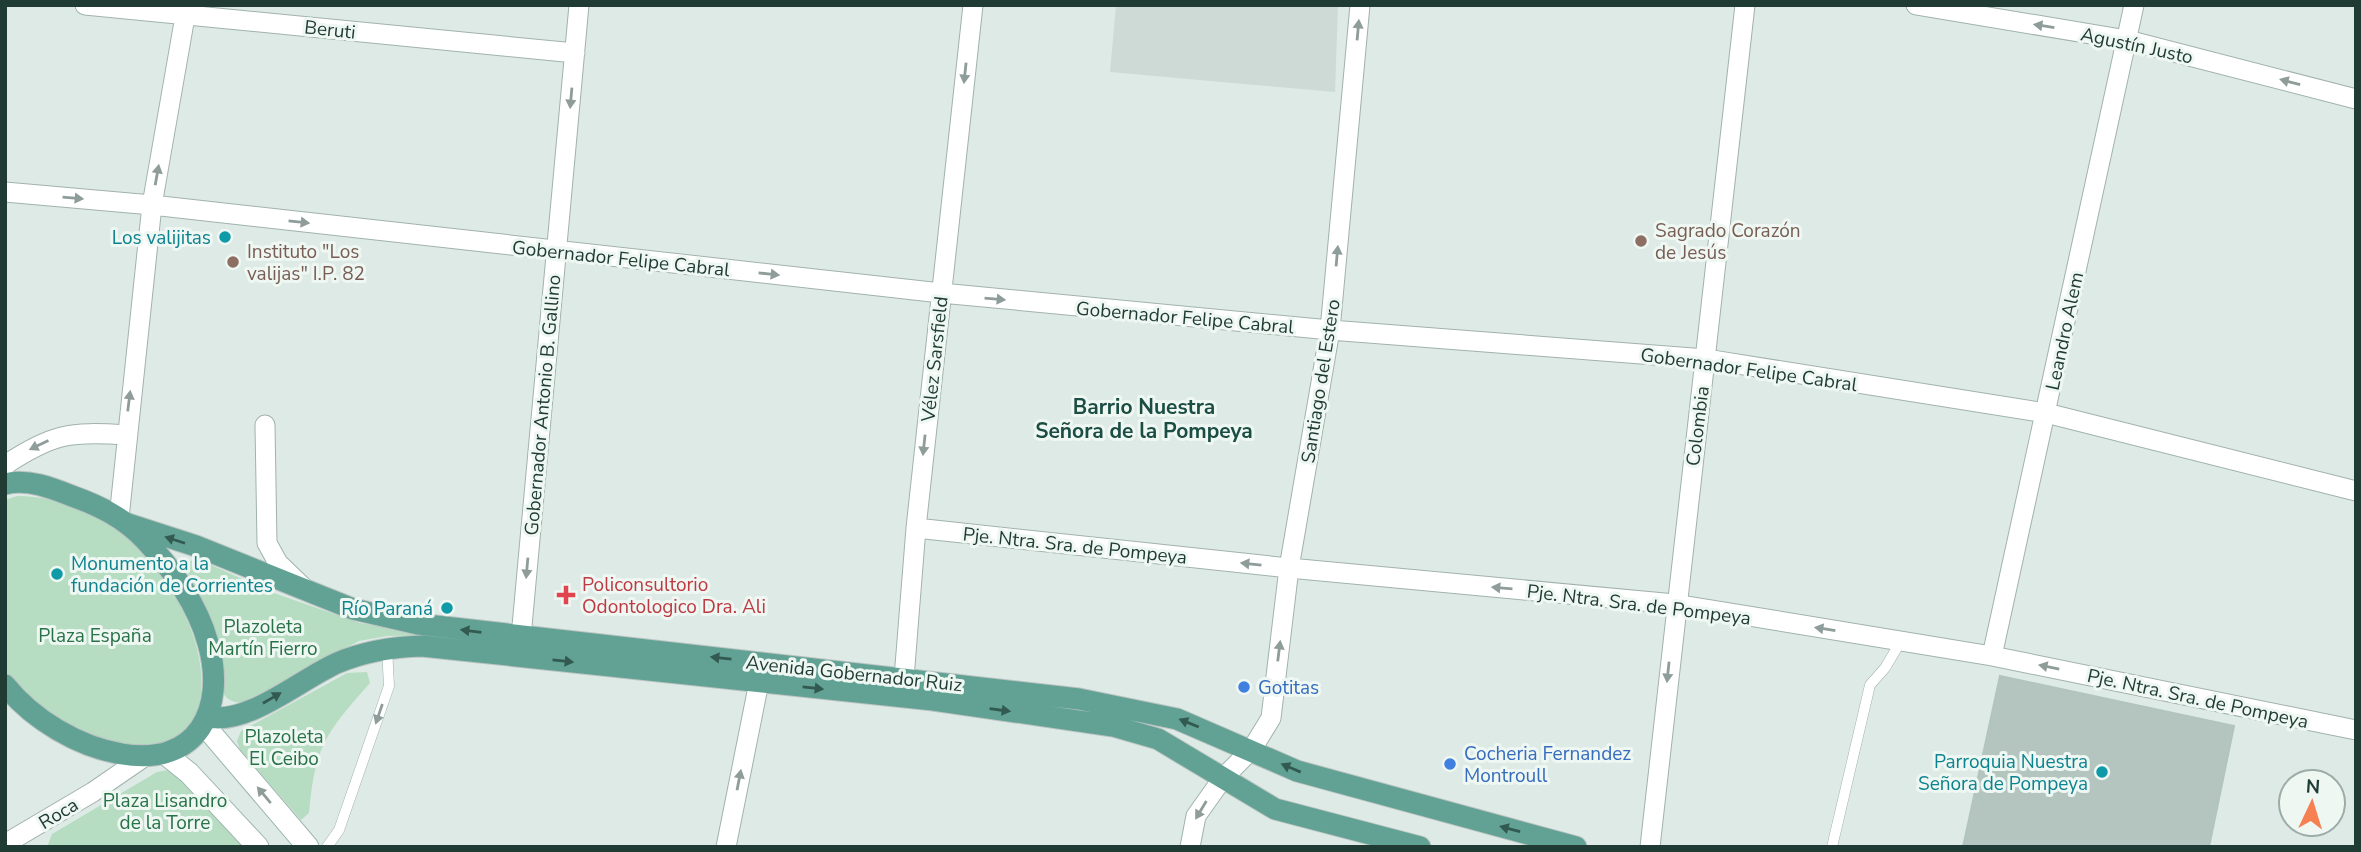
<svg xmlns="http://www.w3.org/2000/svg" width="2361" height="852" viewBox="0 0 2361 852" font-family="'Nunito Sans',sans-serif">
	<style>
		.built { fill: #cddad5 }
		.green { fill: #b6ddc2 }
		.building { fill: #b4c5bf; stroke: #b1c4bd; stroke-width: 2 }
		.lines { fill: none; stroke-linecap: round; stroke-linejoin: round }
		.lane-casing { stroke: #a1b2ad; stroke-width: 11 }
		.street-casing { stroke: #a1b2ad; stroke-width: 21 }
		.secondary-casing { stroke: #9db6ae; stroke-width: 23 }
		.primary-casing { stroke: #bcc4c2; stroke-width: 23 }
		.lane { stroke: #fff; stroke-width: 10 }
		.street { stroke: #fff; stroke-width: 19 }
		.secondary { stroke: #fff; stroke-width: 21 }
		.primary { stroke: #61a294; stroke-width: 21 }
		.oneway { fill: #8f9d9a }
		.oneway2 { fill: #335a51 }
		.culture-dot { fill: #0f9aa8; stroke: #eff7f3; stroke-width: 2.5 }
		.education-dot { fill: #8d6e63; stroke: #eff7f3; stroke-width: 2.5 }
		.health-dot { fill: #e0444e; stroke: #eff7f3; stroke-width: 2.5 }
		.shop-dot { fill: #3f7fe0; stroke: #eff7f3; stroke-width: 2.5 }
		.labels { text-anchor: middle; stroke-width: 6; stroke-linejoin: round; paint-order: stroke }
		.street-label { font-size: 19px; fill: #1f3b34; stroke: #eff7f3 }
		.education-label { font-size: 19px; fill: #785e54; stroke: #eff7f3; text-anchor: start }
		.culture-label { font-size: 19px; fill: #0d838f; stroke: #eff7f3; text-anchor: end }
		.health-label { font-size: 19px; fill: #be3a42; stroke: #eff7f3; text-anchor: start }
		.park-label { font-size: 19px; fill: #287248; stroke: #eff7f3 }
		.shop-label { font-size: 19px; fill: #366cbe; stroke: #eff7f3; text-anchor: start }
		.neighbourhood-label { font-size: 21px; font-weight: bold; fill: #1b4d43; stroke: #eff7f3 }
	</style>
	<rect width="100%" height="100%" fill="#deeae6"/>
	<path class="built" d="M1116,5h222l-3,87 -225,-20z"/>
	<path class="green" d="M17,496c175,0 264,289 92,245 -41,-11 -78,-37 -104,-70v-171z
		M198,559l73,33 89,31 76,12 -49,1 -28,5 -117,62c-12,-1 -17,-5 -22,-15l-7,-63 -25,-49 2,-15z
		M367,672l3,11c-44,50 -55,62 -61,130l-8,7 -61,-70 -3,-9 4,-10 106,-58z
		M168,770l10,3 67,74h-198l5,-13 105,-62z"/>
	<path class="building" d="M2000,676l234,50 -25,121h-246z"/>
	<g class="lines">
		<defs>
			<path id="lane" d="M327,847l12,-17 50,-144 -2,-38
				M1832,847l38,-162 15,-17 16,-27"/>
			<path id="street" d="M85,5l490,48
				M1916,5l211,35 229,59
				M5,192l147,13 789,88 389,37 376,29 340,54 310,78
				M265,425l2,118 11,20 26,25
				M5,465c47,-31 65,-34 120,-30
				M119,518l33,-313 35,-200
				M916,528l373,40 386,36 317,52 364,74
				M521,637l58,-632
				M1992,656l142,-651
				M916,687l-12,-9 12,-150 57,-523
				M5,844l88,-52 51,-35
				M726,847l33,-165
				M1190,847l6,-31 27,-38 29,-29 19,-31 18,-150 41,-238 30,-325
				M1650,847l95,-842"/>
			<path id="secondary" d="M205,726l103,121
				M164,753l25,20 69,74"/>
			<path id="primary" d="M5,484c22,-6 47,4 67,12 28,10 52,22 73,44 27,28 53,66 63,103 19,66 -11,124 -86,111 -43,-7 -89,-34 -117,-69
				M128,524l68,22 157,63 65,15 661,75 98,20 120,52 279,76
				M209,717c39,8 92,-38 128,-54 28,-12 55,-16 85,-17l511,54 180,26 45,13 117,70 145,38"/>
		</defs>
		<use href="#lane" class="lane-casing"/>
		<use href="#street" class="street-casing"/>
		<use href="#secondary" class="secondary-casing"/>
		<use href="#primary" class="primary-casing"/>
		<use href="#lane" class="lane"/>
		<use href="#street" class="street"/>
		<use href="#secondary" class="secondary"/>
		<use href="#primary" class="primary"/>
	</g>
	<defs><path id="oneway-solid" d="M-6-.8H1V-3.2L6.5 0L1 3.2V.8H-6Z" transform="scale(1.75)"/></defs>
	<g class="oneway">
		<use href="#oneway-solid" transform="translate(2044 26) rotate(-171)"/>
		<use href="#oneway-solid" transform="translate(1358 30) rotate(-85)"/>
		<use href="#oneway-solid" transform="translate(965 73) rotate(96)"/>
		<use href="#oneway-solid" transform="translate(2290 82) rotate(-165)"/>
		<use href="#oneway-solid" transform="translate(571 98) rotate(95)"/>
		<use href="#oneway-solid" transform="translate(157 175) rotate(-80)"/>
		<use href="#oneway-solid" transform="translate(73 198) rotate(5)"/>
		<use href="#oneway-solid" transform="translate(299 222) rotate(6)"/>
		<use href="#oneway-solid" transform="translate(1337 256) rotate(-85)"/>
		<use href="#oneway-solid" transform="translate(769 274) rotate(6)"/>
		<use href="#oneway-solid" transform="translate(995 299) rotate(5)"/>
		<use href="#oneway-solid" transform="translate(129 401) rotate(-83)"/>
		<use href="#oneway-solid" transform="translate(39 445) rotate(154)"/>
		<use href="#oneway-solid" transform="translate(924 445) rotate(96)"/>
		<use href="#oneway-solid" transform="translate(1251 564) rotate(-174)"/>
		<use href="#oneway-solid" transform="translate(527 568) rotate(95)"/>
		<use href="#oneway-solid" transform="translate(1502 588) rotate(-175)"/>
		<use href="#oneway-solid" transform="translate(1825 629) rotate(-171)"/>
		<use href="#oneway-solid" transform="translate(1279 651) rotate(-83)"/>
		<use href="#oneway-solid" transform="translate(2049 667) rotate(-168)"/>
		<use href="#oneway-solid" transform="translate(1668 672) rotate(96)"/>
		<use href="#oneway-solid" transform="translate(379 714) rotate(109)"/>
		<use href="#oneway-solid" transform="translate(739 780) rotate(-79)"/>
		<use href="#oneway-solid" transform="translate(264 795) rotate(-130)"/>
		<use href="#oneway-solid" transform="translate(1201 810) rotate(121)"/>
	</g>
	<g class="oneway2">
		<use href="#oneway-solid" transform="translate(175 540) rotate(-162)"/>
		<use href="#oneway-solid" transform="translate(471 631) rotate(-173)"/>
		<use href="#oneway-solid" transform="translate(721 658) rotate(-174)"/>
		<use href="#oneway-solid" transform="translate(563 661) rotate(6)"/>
		<use href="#oneway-solid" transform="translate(813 688) rotate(6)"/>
		<use href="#oneway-solid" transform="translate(272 698) rotate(-30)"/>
		<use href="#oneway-solid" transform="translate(1000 710) rotate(8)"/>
		<use href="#oneway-solid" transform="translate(1189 723) rotate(-158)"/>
		<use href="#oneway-solid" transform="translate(1291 768) rotate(-157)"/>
		<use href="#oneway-solid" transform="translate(1510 829) rotate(-165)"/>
	</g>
	<g class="culture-dot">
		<circle cx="225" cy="237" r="7"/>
		<circle cx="57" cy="574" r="7"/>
		<circle cx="447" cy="608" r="7"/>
		<circle cx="2102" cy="772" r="7"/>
	</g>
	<g class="education-dot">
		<circle cx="1641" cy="241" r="7"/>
		<circle cx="233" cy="262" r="7"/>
	</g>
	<path class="health-dot" d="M562.5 584.5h7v7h7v7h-7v7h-7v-7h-7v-7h7z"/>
	<g class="shop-dot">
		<circle cx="1244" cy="687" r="7"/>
		<circle cx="1450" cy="764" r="7"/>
	</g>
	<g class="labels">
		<g class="street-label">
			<text transform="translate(330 29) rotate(6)" y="7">Beruti</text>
			<text transform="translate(2137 45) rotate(12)" y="7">Agustín Justo</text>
			<text transform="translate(621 258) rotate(6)" y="7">Gobernador Felipe Cabral</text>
			<text transform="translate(1185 317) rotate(5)" y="7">Gobernador Felipe Cabral</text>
			<text transform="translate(2064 331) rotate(-78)" y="7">Leandro Alem</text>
			<text transform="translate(934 359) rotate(-84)" y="7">Vélez Sarsfield</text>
			<text transform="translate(1749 369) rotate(8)" y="7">Gobernador Felipe Cabral</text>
			<text transform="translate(1320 381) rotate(-81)" y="7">Santiago del Estero</text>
			<text transform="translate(542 405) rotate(-85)" y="7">Gobernador Antonio B. Gallino</text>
			<text transform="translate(1697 426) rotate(-83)" y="7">Colombia</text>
			<text transform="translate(1075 545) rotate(6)" y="7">Pje. Ntra. Sra. de Pompeya</text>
			<text transform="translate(1639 604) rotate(7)" y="7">Pje. Ntra. Sra. de Pompeya</text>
			<text transform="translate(854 673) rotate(6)" y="7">Avenida Gobernador Ruiz</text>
			<text transform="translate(2198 698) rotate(12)" y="7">Pje. Ntra. Sra. de Pompeya</text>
			<text transform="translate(58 813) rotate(-31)" y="7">Roca</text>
		</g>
		<g class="education-label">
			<text x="1655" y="237">Sagrado Corazón<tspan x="1655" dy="22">de Jesús</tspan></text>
			<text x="247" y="258">Instituto "Los<tspan x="247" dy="22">valijas" I.P. 82</tspan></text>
		</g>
		<g class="culture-label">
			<text x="211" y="244">Los valijitas</text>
			<text x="71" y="570" text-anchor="start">Monumento a la<tspan x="71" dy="22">fundación de Corrientes</tspan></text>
			<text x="433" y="615">Río Paraná</text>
			<text x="2088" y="768">Parroquia Nuestra<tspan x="2088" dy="22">Señora de Pompeya</tspan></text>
		</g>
		<g class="health-label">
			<text x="582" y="591">Policonsultorio<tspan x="582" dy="22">Odontologico Dra. Ali</tspan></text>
		</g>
		<g class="park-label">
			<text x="263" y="633">Plazoleta<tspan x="263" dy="22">Martín Fierro</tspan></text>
			<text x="95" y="642">Plaza España</text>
			<text x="284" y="743">Plazoleta<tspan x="284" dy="22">El Ceibo</tspan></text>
			<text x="165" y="807">Plaza Lisandro<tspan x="165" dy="22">de la Torre</tspan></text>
		</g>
		<g class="shop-label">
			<text x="1258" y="694">Gotitas</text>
			<text x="1464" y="760">Cocheria Fernandez<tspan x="1464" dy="22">Montroull</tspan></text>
		</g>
		<g class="neighbourhood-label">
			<text x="1144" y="414">Barrio Nuestra<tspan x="1144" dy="24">Señora de la Pompeya</tspan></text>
		</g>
	</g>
	<rect width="2361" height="852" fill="none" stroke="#1f3b34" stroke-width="14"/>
	<g transform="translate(2312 803) rotate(4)"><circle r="33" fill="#eff7f3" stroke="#9caca7" stroke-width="2"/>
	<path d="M0-5L12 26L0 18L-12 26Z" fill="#f68051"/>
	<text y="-10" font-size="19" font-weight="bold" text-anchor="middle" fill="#1f3b34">N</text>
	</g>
</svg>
